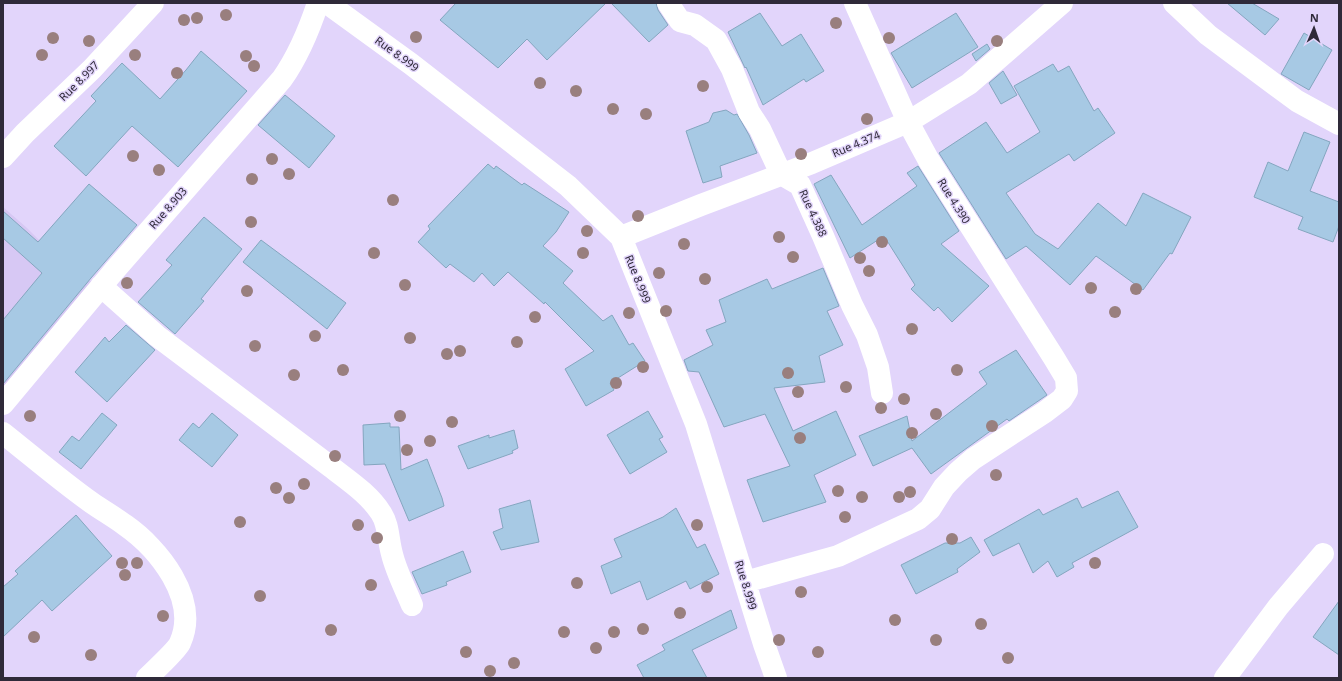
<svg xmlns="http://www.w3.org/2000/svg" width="1342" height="681" viewBox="0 0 1342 681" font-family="'Noto Sans',sans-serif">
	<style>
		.built { fill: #d7c8f4 }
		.building { fill: #a7c9e4; stroke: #84a6bf }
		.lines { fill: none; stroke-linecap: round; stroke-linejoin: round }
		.minor { stroke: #fff; stroke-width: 22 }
		.tree { fill: #997f7e }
		.labels { text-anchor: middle; stroke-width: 3; stroke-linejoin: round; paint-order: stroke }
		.street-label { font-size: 11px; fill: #2f2a39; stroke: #e2d5fb }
	</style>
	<rect width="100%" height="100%" fill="#e2d5fb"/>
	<path class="built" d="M3,207l24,21 19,19 48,37 -91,112z"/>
	<path class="building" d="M456,3h150l-59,57 -20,-21 -29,29 -58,-48z
		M611,3h45l2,7 10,15 -19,17z
		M1227,3h25l27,16 -14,16z
		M760,13l22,33 19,-12 23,37 -18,11 -2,-3 -41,26 -17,-38 -1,1 -17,-36z
		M956,13l22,34 -66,41 -21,-35z
		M1304,33l28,17 -23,40 -28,-16z
		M987,44l3,5 -14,12 -4,-7z
		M201,51l46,40 -69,76 -46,-41 -46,50 -32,-30 42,-45 -5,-5 31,-33 38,36 26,-29z
		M1053,64l5,8 11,-6 25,45 4,-3 17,25 -41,28 -5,-7 -63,39 29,41 23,15 40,-46 28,23 17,-33 48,24 -19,37 -2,-1 -27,37 -47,-34 -26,29 -44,-39 -20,13 -67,-106 47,-31 21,31 33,-21 -26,-46z
		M1003,71l14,24 -16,9 -12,-21z
		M285,95l50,41 -26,32 -51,-43z
		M726,110l8,5 3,-1 12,21 8,18 -37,13 2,11 -19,6 -17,-52 23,-9 4,-9z
		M1304,132l26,10 -20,49 29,11v24l-6,16 -35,-13 5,-12 -49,-20 14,-35 20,9z
		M488,164l6,5 2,-3 26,19 2,-2 45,29 -13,20 -13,14 30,25 -10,12 40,38 9,-6 17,30 4,-2 12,18 -35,22 4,7 -28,16 -21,-37 29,-18 -49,-49 -1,2 -36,-32 -14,14 -12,-13 -8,9 -24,-18 -4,4 -28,-26 12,-13 -2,-3z
		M918,166l41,65 -18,13 48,42 -37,36 -14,-15 -4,4 -23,-22 4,-4 -31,-49 -34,22 -36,-74 17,-9 31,50 55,-39 -10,-13z
		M89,184l48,41 -46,53 -88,106v-64l39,-47 -39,-35v-27l35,31z
		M204,217l38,32 -41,50 3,2 -29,33 -37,-32 34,-37 -6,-5z
		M261,240l85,63 -19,26 -84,-67z
		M823,268l16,38 -12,5 16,34 -24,11 6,26 -51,6 19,43 43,-20 20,44 -42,20 12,27 -63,20 -16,-42 43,-14 -25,-52 -41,13 -25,-55 -11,-1 -4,-11 29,-15 -7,-15 20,-8 -7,-22 48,-21 5,10z
		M126,325l29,25 -48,52 -32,-30 30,-35 4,5z
		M1016,350l31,45 -38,26 -2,-2 -76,55 -19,-26 -39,18 -14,-30 48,-20 5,25 75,-57 -8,-12z
		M648,411l15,26 -4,2 8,13 -37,22 -23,-39z
		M102,413l15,12 -36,44 -22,-17 13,-16 7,5z
		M212,413l26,22 -26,32 -33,-27 14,-17 6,5z
		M390,423v4h9l2,43 26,-11 15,39 2,8 -35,15 -24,-57 -21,1 -1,-40z
		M514,430l4,18 -6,3 1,2 -45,16 -10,-23 31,-11v3z
		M1118,491l20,36 -66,36 2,4 -17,10 -9,-16 -15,12 -14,-30 -26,13 -9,-16 55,-31 4,6 34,-17 5,10z
		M530,500l9,42 -38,8 -8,-18 10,-4 -4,-19z
		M676,508l21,40 8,-4 14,30 -29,15 -4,-8 -39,19 -7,-19 -29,13 -10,-28 21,-9 -8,-18 49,-22z
		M76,515l36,41 -60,55 -10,-11 -39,37v-50l15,-13 -3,-3z
		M971,537l9,15 -23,17 1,3 -42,22 -15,-29 44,-22h15z
		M463,551l8,21 -25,10 1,3 -25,9 -10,-22z
		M1339,601v54l-26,-18z
		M731,610l6,18 -45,22 15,28h-63l-7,-13 28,-15 -3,-5z"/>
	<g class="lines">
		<path class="minor" d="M327,3l84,61 157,122 53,51 75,187 68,220 12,34
			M668,3l12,18 15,4 21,15 16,29 17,43 11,17 21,45 19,11 23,51 29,69 15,30 11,32 4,26
			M1174,3l34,32 89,66 42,23
			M3,157l22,-24 67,-64 61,-66
			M621,237l80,-32 111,-42 96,-41 61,-38 93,-81
			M101,286l56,50 174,131c18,14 38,27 50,46 8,12 7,27 11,41 4,17 13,34 20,51
			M3,404l111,-133 168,-192c17,-24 27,-49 36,-76
			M3,433c29,23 58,48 89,70 10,7 22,14 33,22 33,23 75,74 55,118 -3,7 -26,28 -33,35
			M745,582l93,-26 80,-37 12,-10 14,-22 14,-15 15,-13 72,-47 17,-13 5,-8 -1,-13 -12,-20 -126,-199 -20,-37 -53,-119
			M1225,678l53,-71 45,-53"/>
	</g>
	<g class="tree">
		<circle cx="226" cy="15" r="6"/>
		<circle cx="197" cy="18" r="6"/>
		<circle cx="184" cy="20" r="6"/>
		<circle cx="836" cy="23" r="6"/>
		<circle cx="416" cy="37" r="6"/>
		<circle cx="53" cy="38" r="6"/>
		<circle cx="889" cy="38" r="6"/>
		<circle cx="89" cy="41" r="6"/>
		<circle cx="997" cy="41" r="6"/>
		<circle cx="42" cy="55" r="6"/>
		<circle cx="135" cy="55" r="6"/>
		<circle cx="246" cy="56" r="6"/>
		<circle cx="254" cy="66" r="6"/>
		<circle cx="177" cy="73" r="6"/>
		<circle cx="540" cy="83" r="6"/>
		<circle cx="703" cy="86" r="6"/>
		<circle cx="576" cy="91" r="6"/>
		<circle cx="613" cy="109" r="6"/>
		<circle cx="646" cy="114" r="6"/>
		<circle cx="867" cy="119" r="6"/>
		<circle cx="801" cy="154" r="6"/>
		<circle cx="133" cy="156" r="6"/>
		<circle cx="272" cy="159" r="6"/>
		<circle cx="159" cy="170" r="6"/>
		<circle cx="289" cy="174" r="6"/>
		<circle cx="252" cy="179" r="6"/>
		<circle cx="393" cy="200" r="6"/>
		<circle cx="638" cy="216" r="6"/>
		<circle cx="251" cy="222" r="6"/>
		<circle cx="587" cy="231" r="6"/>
		<circle cx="779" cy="237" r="6"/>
		<circle cx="882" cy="242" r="6"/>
		<circle cx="684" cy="244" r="6"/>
		<circle cx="374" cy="253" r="6"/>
		<circle cx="583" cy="253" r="6"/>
		<circle cx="793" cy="257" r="6"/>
		<circle cx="860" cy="258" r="6"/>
		<circle cx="869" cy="271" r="6"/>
		<circle cx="659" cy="273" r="6"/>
		<circle cx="705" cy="279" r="6"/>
		<circle cx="127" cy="283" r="6"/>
		<circle cx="405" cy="285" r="6"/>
		<circle cx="1091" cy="288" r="6"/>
		<circle cx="1136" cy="289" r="6"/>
		<circle cx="247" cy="291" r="6"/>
		<circle cx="666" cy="311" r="6"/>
		<circle cx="1115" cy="312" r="6"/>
		<circle cx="629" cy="313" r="6"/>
		<circle cx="535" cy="317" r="6"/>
		<circle cx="912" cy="329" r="6"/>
		<circle cx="315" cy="336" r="6"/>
		<circle cx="410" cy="338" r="6"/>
		<circle cx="517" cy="342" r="6"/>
		<circle cx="255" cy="346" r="6"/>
		<circle cx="460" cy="351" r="6"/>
		<circle cx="447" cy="354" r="6"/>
		<circle cx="643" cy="367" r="6"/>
		<circle cx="343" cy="370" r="6"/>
		<circle cx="957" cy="370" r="6"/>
		<circle cx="788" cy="373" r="6"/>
		<circle cx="294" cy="375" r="6"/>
		<circle cx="616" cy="383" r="6"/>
		<circle cx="846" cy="387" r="6"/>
		<circle cx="798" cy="392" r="6"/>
		<circle cx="904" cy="399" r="6"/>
		<circle cx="881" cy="408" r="6"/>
		<circle cx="936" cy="414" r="6"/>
		<circle cx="30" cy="416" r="6"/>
		<circle cx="400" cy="416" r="6"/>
		<circle cx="452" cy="422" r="6"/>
		<circle cx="992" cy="426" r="6"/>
		<circle cx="912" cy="433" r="6"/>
		<circle cx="800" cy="438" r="6"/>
		<circle cx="430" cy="441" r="6"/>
		<circle cx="407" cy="450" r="6"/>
		<circle cx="335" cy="456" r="6"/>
		<circle cx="996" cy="475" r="6"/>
		<circle cx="304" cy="484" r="6"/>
		<circle cx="276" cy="488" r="6"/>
		<circle cx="838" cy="491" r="6"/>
		<circle cx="910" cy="492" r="6"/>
		<circle cx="862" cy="497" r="6"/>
		<circle cx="899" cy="497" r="6"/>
		<circle cx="289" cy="498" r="6"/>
		<circle cx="845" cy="517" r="6"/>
		<circle cx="240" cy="522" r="6"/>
		<circle cx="358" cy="525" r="6"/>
		<circle cx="697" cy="525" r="6"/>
		<circle cx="377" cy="538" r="6"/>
		<circle cx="952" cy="539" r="6"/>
		<circle cx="122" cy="563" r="6"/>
		<circle cx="137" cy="563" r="6"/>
		<circle cx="1095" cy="563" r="6"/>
		<circle cx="125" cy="575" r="6"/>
		<circle cx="577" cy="583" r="6"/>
		<circle cx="371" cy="585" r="6"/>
		<circle cx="707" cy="587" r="6"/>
		<circle cx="801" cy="592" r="6"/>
		<circle cx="260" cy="596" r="6"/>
		<circle cx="680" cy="613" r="6"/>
		<circle cx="163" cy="616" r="6"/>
		<circle cx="895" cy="620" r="6"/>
		<circle cx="981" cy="624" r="6"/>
		<circle cx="643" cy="629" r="6"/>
		<circle cx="331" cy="630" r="6"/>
		<circle cx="564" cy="632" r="6"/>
		<circle cx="614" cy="632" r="6"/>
		<circle cx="34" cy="637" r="6"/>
		<circle cx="779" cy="640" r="6"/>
		<circle cx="936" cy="640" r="6"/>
		<circle cx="596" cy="648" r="6"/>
		<circle cx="466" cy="652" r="6"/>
		<circle cx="818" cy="652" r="6"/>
		<circle cx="91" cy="655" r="6"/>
		<circle cx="1008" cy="658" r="6"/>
		<circle cx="514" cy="663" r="6"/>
		<circle cx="490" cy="671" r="6"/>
	</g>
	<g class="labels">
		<g class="street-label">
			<text transform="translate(397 54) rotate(36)" y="4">Rue 8.999</text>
			<text transform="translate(79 81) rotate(-45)" y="4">Rue 8.997</text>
			<text transform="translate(856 144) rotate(-23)" y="4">Rue 4.374</text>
			<text transform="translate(954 201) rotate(58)" y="4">Rue 4.390</text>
			<text transform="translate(168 208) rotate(-49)" y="4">Rue 8.903</text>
			<text transform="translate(813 213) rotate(65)" y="4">Rue 4.388</text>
			<text transform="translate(638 279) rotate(68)" y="4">Rue 8.999</text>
			<text transform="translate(746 585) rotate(73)" y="4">Rue 8.999</text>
		</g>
	</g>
	<rect width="1342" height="681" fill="none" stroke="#2f2a39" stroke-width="8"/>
	<g transform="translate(1314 28) rotate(2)" stroke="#e2d5fb" stroke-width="3" paint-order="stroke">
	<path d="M0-3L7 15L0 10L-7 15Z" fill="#2f2a39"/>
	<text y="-6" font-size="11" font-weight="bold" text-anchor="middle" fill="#2f2a39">N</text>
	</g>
</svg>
